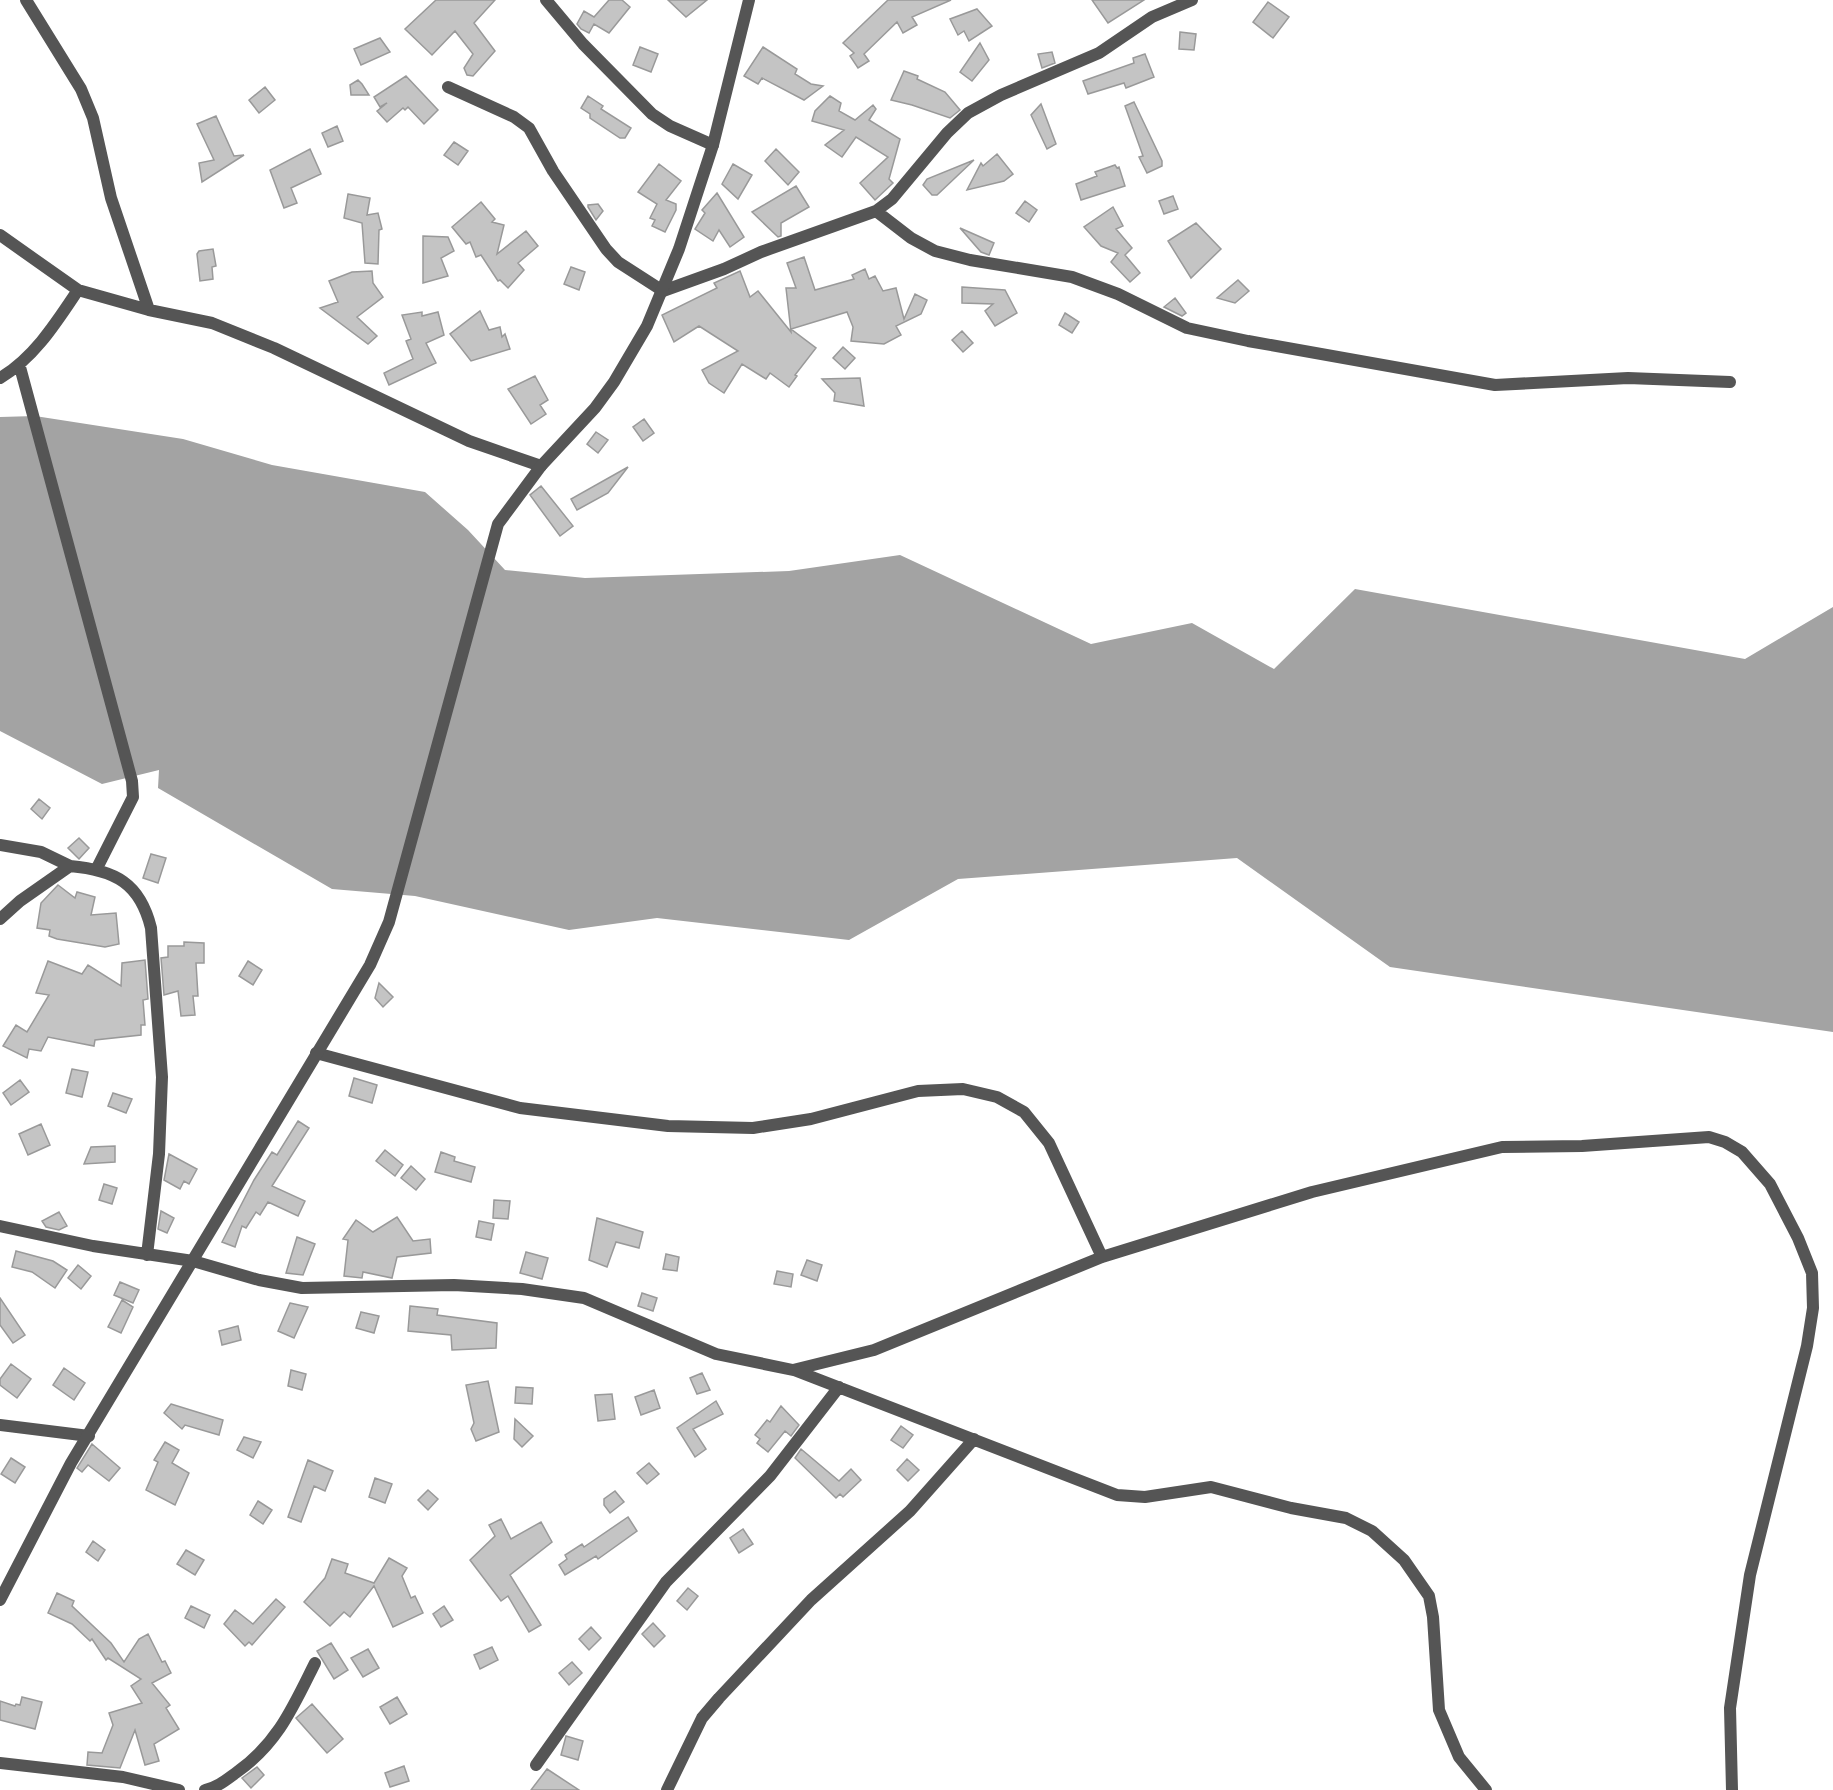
<svg xmlns="http://www.w3.org/2000/svg" width="1833" height="1790" viewBox="0 0 1833 1790" font-family="'PT Sans Narrow',sans-serif">
	<style>
		.water { fill: #a3a3a3 }
		.building { fill: #c4c4c4; stroke: #999; stroke-width: 1.5 }
		.lines { fill: none; stroke-linecap: round; stroke-linejoin: round }
		.minor { stroke: #555; stroke-width: 12 }
		.tertiary { stroke: #555; stroke-width: 12 }
	</style>
	<rect width="100%" height="100%" fill="#fff"/>
	<path class="water" d="M35,416l148,23 89,26 153,27 43,38 37,40 80,8 204,-7 111,-16 191,89 101,-21 82,46 81,-80 390,70 88,-52v425l-443,-65 -153,-109 -279,21 -109,61 -192,-22 -88,12 -154,-34 -83,-7 -174,-101 1,-18 -57,14 -102,-53v-314z"/>
	<path class="building" d="M436,0h59l-21,23 21,28 -22,25 -6,-1 -3,-7 9,-14 -18,-23 -23,24 -27,-26z
		M609,0h13l8,7 -21,26 -15,-9 -5,9 -8,-4 -4,-5 7,-13 10,6z
		M668,0h39l-21,17z
		M888,0h63l-39,17 5,8 -14,8 -6,-11 -33,32 5,7 -11,7 -8,-12 4,-3 -11,-10z
		M1092,0h52l-36,23z
		M1268,2l21,15 -16,21 -20,-16z
		M977,9l15,17 -23,15 -5,-10 -6,4 -8,-16z
		M1180,32l16,2 -2,16 -15,-1z
		M380,38l10,14 -29,13 -7,-16z
		M980,43l9,17 -17,21 -12,-9z
		M640,47l18,7 -7,18 -18,-7z
		M763,47l34,22 -2,5 16,10 12,2 -19,14 -42,-22 -4,6 -14,-8z
		M1052,52l3,11 -13,5 -4,-14z
		M1145,54l9,23 -28,11 -2,-5 -36,11 -5,-13 51,-18 -1,-5z
		M904,71l14,5 -1,3 28,13 15,18 -10,8 -38,-13 -21,-5z
		M406,76l32,34 -14,14 -16,-17 -3,3 -2,-2 -16,14 -10,-11 10,-8 -7,4 -6,-10z
		M358,80l4,4 7,11h-18l-1,-10z
		M265,87l10,13 -16,13 -10,-13z
		M588,96l15,10 -2,3 30,19 -6,10h-5l-30,-20v-4l-9,-6z
		M830,96l11,7 -2,8 16,9 18,-15 3,4 -7,11 31,19 -11,40 4,4 -18,17 -15,-17 28,-26 -32,-20 -14,20 -17,-12 19,-15 -32,-9 3,-10z
		M1134,102l28,59v5l-15,7 -8,-16 4,-1 -18,-50z
		M1041,104l15,40 -9,5 -16,-34z
		M216,116l18,40 10,-1 -42,27 -3,-19 15,-3 -17,-36z
		M337,126l6,15 -15,6 -6,-14z
		M454,142l14,9 -10,14 -14,-10z
		M310,149l11,25 -30,14 6,15 -13,5 -14,-38z
		M776,149l23,23 -11,13 -23,-24z
		M997,154l16,20 -9,7 -37,9 14,-27 2,3z
		M974,160l-37,35h-5l-9,-10 4,-6z
		M659,164l22,17 -15,19 10,4v6l-11,22 -13,-6 3,-6 -5,-2 7,-14 -19,-12z
		M733,164l19,11 -14,24 -16,-15z
		M1115,165l2,3 2,-1 6,19 -44,14 -5,-16 21,-8 -2,-4z
		M796,186l13,21 -28,16v13l-3,1 -26,-25z
		M717,193l27,44 -14,10 -11,-17 -6,11 -18,-12 10,-16 -3,-3z
		M348,194l22,4 -3,17 11,-2 4,16 -3,1 -1,34 -13,-1 -3,-40 -18,-5z
		M1173,196l5,13 -14,5 -5,-13z
		M1025,201l12,9 -8,12 -13,-9z
		M481,202l14,17 -3,3 12,3 -7,29 29,-23 12,15 -20,17 6,7 -16,18 -8,-8 -2,1 -17,-26 -5,2 -6,-15 -4,2 -14,-17z
		M598,204l5,7 -7,9 -8,-13v-2z
		M1113,207l10,19 -7,3 16,19 -7,7 15,18 -10,9 -19,-20 7,-9 -17,-7 -17,-19z
		M1196,223l25,26 -30,29 -23,-37z
		M960,228l34,15 -5,12 -8,-3z
		M423,236l25,1 6,14 -13,7 7,18 -25,7z
		M213,249l3,17 -4,1 1,12 -13,2 -3,-27 2,-3z
		M804,257l11,33 39,-11 -2,-4 13,-6 4,10 6,-3 8,15 13,-3 8,31 11,-25 12,6 -6,14 -25,12 5,9 -17,9 -33,-3 2,-14 -6,-15 -56,17 25,19 -21,27 2,1 -8,11 -19,-14 -4,6 -24,-15 -18,29 -15,-10 -7,-13 36,-19 -39,-25 -25,16 -12,-27 55,-27 -3,-5 26,-12 10,26 8,-6 33,41 -5,-44h10l-9,-25z
		M571,267l14,5 -6,18 -15,-6z
		M372,271l1,12 10,14 -26,20 20,19 -9,8 -48,-36 18,-6 -9,-21 23,-9z
		M1238,280l11,11 -14,12 -18,-5z
		M962,287l43,3 12,23 -22,13 -10,-15 8,-7 -31,-1z
		M1175,298l11,15 -4,3 -18,-9z
		M480,311l9,19 11,-3 2,10 3,-3 5,15 -39,12 -21,-27z
		M422,312v4l16,-4 6,23 -18,8 10,20 -47,22 -5,-12 29,-14 -7,-18 5,-2 -9,-24z
		M1065,313l14,9 -7,11 -13,-8z
		M962,331l11,12 -10,9 -11,-12z
		M843,347l12,11 -10,11 -12,-11z
		M535,376l13,24 -8,5 6,9 -15,10 -23,-35z
		M860,378l4,28 -30,-5 1,-8 -13,-14z
		M644,419l10,14 -11,8 -10,-14z
		M596,432l12,8 -10,13 -11,-9z
		M628,467l-20,26 -31,17 -6,-11z
		M541,486l32,40 -13,10 -30,-41z
		M39,799l11,9 -8,11 -11,-10z
		M79,838l10,10 -10,11 -11,-11z
		M151,854l15,4 -8,25 -15,-5z
		M58,885l17,13 2,-6 18,5 -4,18 25,-2 3,31 -14,3 -48,-8 -8,-3 1,-6 -13,-2 4,-25z
		M184,942l20,1v20h-8l2,33h-5l2,19 -14,1 -3,-25 -14,4 -3,-37 7,-1v-11h16z
		M145,960l3,39 -5,1 2,25h-4v10l-46,5 -1,6 -46,-9 -7,14 -12,-2 -2,9 -24,-12 13,-21 11,7 22,-37 -13,-2 12,-32 34,13 6,-9 33,21 1,-23z
		M248,961l14,9 -9,15 -14,-9z
		M379,983l14,14 -10,10 -8,-9z
		M72,1069l16,3 -6,25 -16,-4z
		M354,1078l23,7 -5,18 -23,-7z
		M20,1080l9,12 -18,13 -8,-12z
		M113,1093l19,6 -6,14 -18,-7z
		M298,1121l11,7 -37,58 33,15 -7,15 -30,-14 -8,13 -4,-3 -10,16 -4,-2 -7,21 -13,-5 32,-62 18,-28 5,3z
		M41,1124l9,21 -22,10 -9,-21z
		M115,1146v16l-31,2 7,-17z
		M385,1150l18,15 -8,11 -19,-15z
		M441,1152l14,5 -1,4 21,6 -4,15 -36,-10z
		M169,1154l28,15 -8,15 -5,-3 -4,8 -16,-9z
		M411,1166l14,13 -9,11 -15,-12z
		M104,1184l13,4 -5,16 -13,-4z
		M494,1200l16,1 -2,18 -15,-1z
		M161,1211l13,7 -7,15 -9,-4z
		M59,1212l8,14 -8,4 -13,-3 -4,-6z
		M397,1217l16,24 17,-2 1,14 -34,4 -5,21 -29,-6 -1,6 -18,-2 4,-36 -5,-1 13,-19 17,12z
		M597,1218l46,14 -4,16 -23,-6 -9,25 -18,-7z
		M479,1221l15,3 -3,16 -15,-3z
		M297,1237l18,7 -12,31 -17,-2z
		M16,1251l37,10 14,9 -12,18 -23,-16 -20,-5z
		M526,1252l22,6 -6,21 -22,-6z
		M666,1254l13,3 -2,14 -14,-2z
		M807,1260l15,5 -5,16 -16,-6z
		M78,1265l13,11 -10,13 -13,-11z
		M777,1271l16,3 -2,13 -17,-3z
		M120,1282l19,8 -6,13 -19,-8z
		M642,1293l15,5 -4,13 -15,-5z
		M0,1298l25,37 -12,8 -13,-18z
		M122,1300l11,7 -12,26 -13,-6z
		M290,1303l18,4 -14,31 -16,-7z
		M410,1306l28,3 -1,6 60,8 -1,25 -44,2 -1,-15 -43,-4z
		M361,1312l18,4 -5,17 -18,-5z
		M238,1326l3,14 -19,5 -3,-14z
		M11,1364l20,15 -14,19 -17,-13v-6z
		M64,1368l21,15 -11,17 -21,-15z
		M291,1370l15,4 -4,16 -14,-4z
		M702,1373l8,17 -13,4 -7,-16z
		M488,1381l11,51 -23,9 -5,-12 3,-6 -8,-38z
		M516,1387l17,1 -1,16 -17,-1z
		M654,1390l6,18 -19,7 -6,-18z
		M612,1394l3,25 -17,2 -3,-26z
		M716,1401l7,13 -30,15 13,20 -11,8 -18,-29z
		M171,1404l52,16 -4,15 -34,-10 -3,4 -18,-16z
		M781,1406l18,19 -8,11 -6,-5 -17,21 -11,-9 3,-4 -5,-4 12,-15 3,2z
		M515,1419l18,17 -11,11 -8,-8z
		M901,1426l12,9 -10,13 -12,-8z
		M244,1437l17,5 -8,16 -16,-8z
		M165,1442l14,8 -7,13 17,10 -14,32 -29,-15 12,-28 -4,-2z
		M92,1444l28,24 -11,13 -21,-16 -6,7 -5,-4z
		M801,1449l38,32 12,-12 10,11 -18,17 -3,-3 -4,4 -41,-40z
		M11,1458l14,9 -10,16 -14,-9z
		M907,1459l12,11 -11,11 -11,-11z
		M308,1460l25,11 -8,20 -11,-5 -13,36 -13,-5z
		M649,1463l10,11 -12,10 -10,-11z
		M375,1478l17,6 -7,19 -16,-6z
		M428,1490l10,9 -10,11 -10,-10z
		M615,1491l9,11 -14,11 -6,-8v-6z
		M258,1501l14,9 -9,14 -13,-9z
		M628,1517l9,14 -39,28 -2,-3 -31,19 -6,-10 8,-6 -2,-4 17,-11 2,3z
		M501,1519l10,20 30,-17 11,20 -42,33 31,50 -12,7 -21,-36 -7,5 -31,-41 25,-24 -6,-11z
		M743,1529l10,15 -14,9 -9,-15z
		M93,1541l12,9 -7,11 -12,-9z
		M186,1550l18,10 -9,15 -18,-11z
		M389,1558l18,10 -5,8 9,22 4,-2 8,17 -30,14 -19,-41 -24,31 -6,-5 -14,14 -26,-24 21,-24 7,-19 16,5 -3,9 29,10z
		M688,1588l10,8 -11,14 -10,-9z
		M57,1593l17,8 -2,5 39,37 13,19 15,-23 9,-5 14,28 3,-1 6,12 -19,10 18,22 -4,3 13,21 -25,15 5,17 -14,4 -10,-35 -15,38 -33,-3 1,-13 14,1 11,-28 -4,-12 33,-10 -11,-17 10,-7 -33,-21 -2,2 -14,-21 -2,2 -18,-17 -24,-11z
		M276,1599l9,8 -33,38 -3,-3 -4,4 -21,-22 11,-14 18,14z
		M191,1606l19,9 -6,13 -19,-10z
		M444,1606l9,14 -12,7 -8,-13z
		M653,1623l12,13 -11,11 -12,-13z
		M591,1627l10,11 -12,12 -10,-11z
		M331,1643l17,27 -14,9 -17,-28z
		M492,1647l6,13 -18,9 -6,-14z
		M368,1649l11,19 -16,9 -12,-19z
		M572,1662l10,11 -13,12 -10,-12z
		M22,1697l20,5 -7,27 -35,-9v-19l15,5 1,-2 4,1z
		M397,1697l10,17 -17,10 -10,-17z
		M312,1704l31,35 -16,14 -31,-35z
		M566,1736l17,5 -5,19 -17,-5z
		M404,1766l5,15 -19,6 -5,-14z
		M257,1767l7,8 -13,13 -9,-10z
		M547,1769l32,21h-48z"/>
	<g class="lines">
		<path class="minor" d="M26,0l55,89 12,29 18,80 38,112
			M546,0l37,44 69,70 18,12 43,19
			M448,87l66,30 15,11 24,43 53,78 12,13 45,29 61,-22 37,-17 115,-41 16,-12 55,-66 21,-20 33,-18 98,-42 53,-36 40,-17
			M876,211l35,27 24,13 35,9 102,17 46,17 69,34 61,13 247,44 133,-7 102,4
			M0,235l78,55 71,20 63,13 62,25 195,93 72,25
			M20,367l112,414 1,16 -36,71
			M0,378c34,-20 56,-55 78,-88
			M0,845l41,7 29,14 -50,35 -20,18
			M70,866c45,4 70,17 81,62l11,149 -3,77 -12,101
			M316,1053l204,55 148,18 85,2 58,-9 107,-28 45,-2 34,8 27,15 25,31 53,114
			M0,1226l93,20 100,15 66,19 43,8 152,-3 68,4 62,9 132,56 77,16 81,-20 228,-93 210,-65 190,-45 80,-1 127,-9 16,5 17,10 28,32 28,54 14,35 1,35 -6,38 -57,229 -20,133 2,82
			M794,1370l323,125 28,2 66,-10 80,21 55,10 26,13 32,29 25,36 4,21 6,93 20,47 27,33
			M0,1425l89,11
			M0,1763l123,14 56,13
			M536,1765l130,-183 104,-106 69,-89
			M205,1790c13,-3 21,-10 32,-18 41,-29 56,-65 78,-109
			M667,1790l35,-72 17,-20 92,-98 99,-89 64,-72"/>
		<path class="tertiary" d="M0,1600l71,-137 299,-498 19,-43 109,-398 43,-58 54,-58 19,-26 33,-56 32,-77 34,-104 36,-145"/>
	</g>
</svg>
